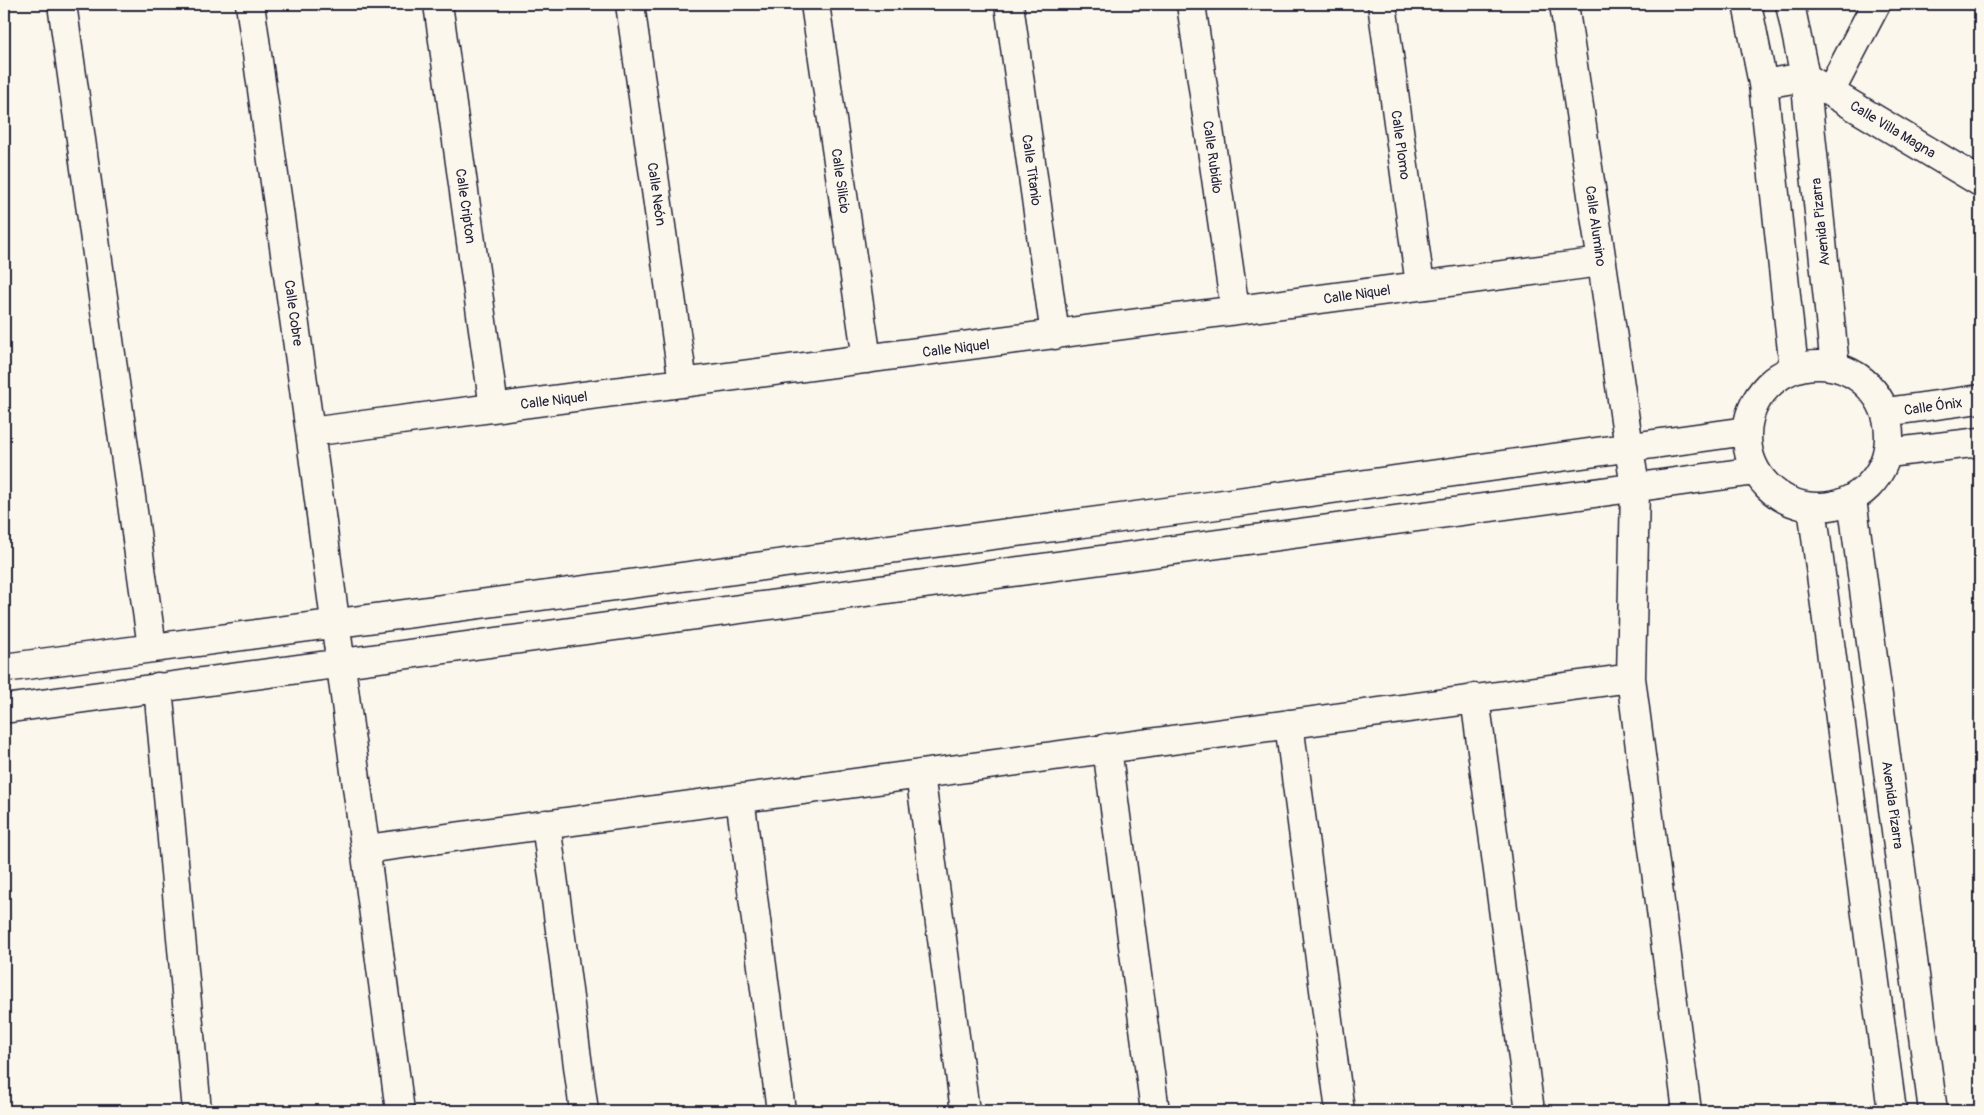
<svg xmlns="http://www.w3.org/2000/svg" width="1984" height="1115" viewBox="0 0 1984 1115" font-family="Pangolin,sans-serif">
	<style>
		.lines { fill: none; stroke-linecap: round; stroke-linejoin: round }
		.minor-casing { stroke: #22223b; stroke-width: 31 }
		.minor { stroke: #fbf7ec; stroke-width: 28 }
		.labels { text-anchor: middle; stroke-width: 4; stroke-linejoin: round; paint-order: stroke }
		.street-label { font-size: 14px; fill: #22223b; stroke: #fbf7ec }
	</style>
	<rect width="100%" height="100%" fill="#fbf7ec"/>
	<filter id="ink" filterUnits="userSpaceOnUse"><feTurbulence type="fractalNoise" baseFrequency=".02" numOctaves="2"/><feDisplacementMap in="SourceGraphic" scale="10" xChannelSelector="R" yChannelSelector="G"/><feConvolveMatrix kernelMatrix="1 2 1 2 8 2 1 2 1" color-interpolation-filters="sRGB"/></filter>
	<g filter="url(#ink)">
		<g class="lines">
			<defs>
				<path id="minor" d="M62,4l90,643
					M250,4l60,428 90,679
					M438,4l56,404
					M630,4l53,379
					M815,4l52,355
					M1009,4l46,331
					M1191,4l44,306
					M1382,4l38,281
					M1564,4l71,484 -4,190 56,433
					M1747,4l16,80 31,285
					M1790,4l15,73 30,290
					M1763,84l42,-7 175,105
					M1830,92l46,-88
					M1747 436a71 71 0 1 1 142 0a71 71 0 1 1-142 0Z
					M1886,412l94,-13
					M310,432l1291,-170
					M1888,453l92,-11
					M1852,499l81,612
					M1812,507l80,604
					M4,668l1191,-160 552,-77
					M158,687l39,424
					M1475,698l55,413
					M4,709l1752,-238
					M1289,724l51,387
					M1107,748l48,363
					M920,774l45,337
					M740,798l41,313
					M546,824l38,287
					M366,849l1265,-171"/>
			</defs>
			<use href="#minor" class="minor-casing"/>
			<use href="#minor" class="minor"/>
		</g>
	</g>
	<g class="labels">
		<g class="street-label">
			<text transform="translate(1893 129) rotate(31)" y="5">Calle Villa Magna</text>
			<text transform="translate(1401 145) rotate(82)" y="5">Calle Plomo</text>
			<text transform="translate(1213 157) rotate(82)" y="5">Calle Rubidio</text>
			<text transform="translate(1032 170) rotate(82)" y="5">Calle Titanio</text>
			<text transform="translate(841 181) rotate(82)" y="5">Calle Silicio</text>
			<text transform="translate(657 194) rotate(82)" y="5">Calle Neón</text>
			<text transform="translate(466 206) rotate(82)" y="5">Calle Cripton</text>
			<text transform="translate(1820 222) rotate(-96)" y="5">Avenida Pizarra</text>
			<text transform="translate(1596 226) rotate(82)" y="5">Calle Alumino</text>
			<text transform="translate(1357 294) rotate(-8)" y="5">Calle Niquel</text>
			<text transform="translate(294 313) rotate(82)" y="5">Calle Cobre</text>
			<text transform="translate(956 348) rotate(-7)" y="5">Calle Niquel</text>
			<text transform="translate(554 400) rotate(-7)" y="5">Calle Niquel</text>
			<text transform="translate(1933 406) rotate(-8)" y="5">Calle Ónix</text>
			<text transform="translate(1893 805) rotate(82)" y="5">Avenida Pizarra</text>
		</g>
	</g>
	<rect width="1984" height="1115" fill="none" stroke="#fbf7ec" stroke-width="20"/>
	<rect x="10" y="10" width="1964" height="1095" fill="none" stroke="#22223b" stroke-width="2" filter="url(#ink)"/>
</svg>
